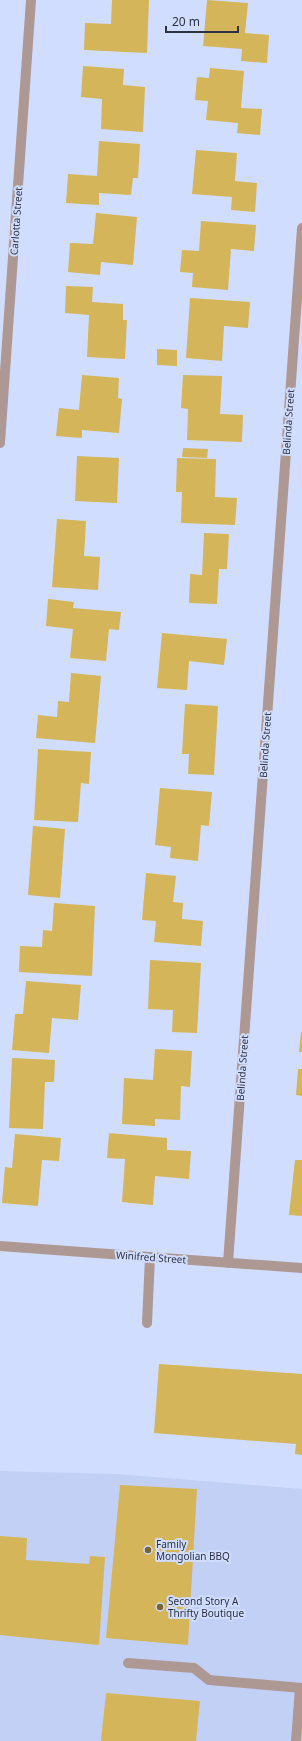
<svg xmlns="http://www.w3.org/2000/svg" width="302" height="1741" viewBox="0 0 302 1741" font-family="'Noto Sans',sans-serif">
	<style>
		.built { fill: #c3d0f6 }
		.building { fill: #d4b559 }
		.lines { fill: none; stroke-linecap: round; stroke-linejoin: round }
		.lane { stroke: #ae9894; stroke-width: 10 }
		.street { stroke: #ae9894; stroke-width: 10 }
		.poi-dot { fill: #776533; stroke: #d1ddff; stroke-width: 1.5 }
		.labels { text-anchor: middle; stroke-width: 4; stroke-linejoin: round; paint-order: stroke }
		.street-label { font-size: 10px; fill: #2c3242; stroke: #d1ddff }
		.poi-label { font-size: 10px; fill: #2c3242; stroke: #d1ddff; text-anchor: start }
	</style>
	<rect width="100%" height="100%" fill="#d1ddff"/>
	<path class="built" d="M0,1471l117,3 185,15v252h-302z"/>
	<path class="building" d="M112,0h37l-2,53 -63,-3 1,-27 26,1z
		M207,0l41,3 -3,30 24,2 -2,28 -26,-2 1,-12 -39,-3z
		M83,66l41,3 -1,16 22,2 -2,45 -42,-3 1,-30 -21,-2z
		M210,68l34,3 -3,37 21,1 -2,26 -23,-2 1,-10 -32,-3 2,-19 -13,-1 2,-23 12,1z
		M99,141l41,3 -2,34h-5l-2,17 -32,-2v12l-33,-2 2,-29 29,2z
		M196,150l41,3 -2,28 22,2 -2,29 -24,-2 1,-13 -40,-3z
		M96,213l41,4 -4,48 -32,-3 -1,13 -32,-3 2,-29 23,1z
		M201,221l55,4 -2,26 -23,-2 -3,41 -36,-3 1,-14 -13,-1 2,-22 17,1z
		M66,286l27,1 -1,15 31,2v16h4l-2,39 -38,-2 2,-42 -24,-2z
		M190,298l60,4 -2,26 -24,-2 -2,35 -36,-3z
		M157,349l20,1v16l-20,-1z
		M82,375l37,3 -1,20 4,1 -3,34 -37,-3v8l-26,-2 3,-28 20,2z
		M183,375l39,1 -2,38 23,1 -1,27 -55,-2 1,-31 -7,-1z
		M183,448l25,1 -1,9 -25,-1z
		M77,456l42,2 -2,45 -42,-2z
		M177,458l39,1 -1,38 22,1 -2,27 -54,-2 1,-31h-6z
		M57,519l29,2 -2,35 16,1 -2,33 -46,-3z
		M204,533l25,1 -2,35h-8l-2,35 -28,-1 1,-29 12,1z
		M48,599l26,3 -1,6 48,4 -2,18 -10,-1 -3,32 -36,-3 3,-29 -27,-3z
		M162,633l65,6 -3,26 -35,-4 -2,29 -30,-2z
		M71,673l30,3 -6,67 -59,-5 2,-23 19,2 1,-16 11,1z
		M185,704l33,2 -4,69 -26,-1 1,-20h-7z
		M38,749l53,3 -2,32 -8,-1 -3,39 -44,-2z
		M160,788l52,4 -3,34 -8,-1 -3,36 -28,-3 1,-11 -16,-2z
		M33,826l32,3 -5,69 -32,-3z
		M146,873l30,3 -3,26 10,1 -1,16 21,2 -2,25 -47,-4 2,-21 -14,-1z
		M54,903l41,3 -3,70 -73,-4 1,-26 22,1 1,-17 9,1z
		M150,960l51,3 -4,70 -25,-1 1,-22 -25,-1z
		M26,981l55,4 -3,35 -26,-2 -3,35 -37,-3 3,-36h8z
		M301,1032h1v20h-3z
		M155,1049l37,2 -2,36 -9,-1 -1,34 -25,-1v7l-33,-2 2,-46 29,2z
		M12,1058l43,2 -1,22h-9l-2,47 -34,-1z
		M298,1069h4v27l-6,-1z
		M109,1133l58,5v12l24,1 -2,28 -34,-3 -2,29 -31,-3 3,-43 -18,-1z
		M15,1134l46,4 -2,23 -17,-1 -4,46 -36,-3 3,-36 7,1z
		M295,1160h7v56l-13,-1z
		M159,1364l143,10v81l-7,-1 1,-10 -142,-11z
		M120,1485l77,4 -9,156 -82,-7z
		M0,1536l27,2 -1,22 63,4 1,-8 15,1 -6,88 -99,-10z
		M106,1693l94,8 -4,40h-95z"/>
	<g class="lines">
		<path class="lane" d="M147,1323l3,-66
			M128,1663l66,5 15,12 93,8
			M296,1741l4,-53"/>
		<path class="street" d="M0,443l31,-443
			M0,1246l302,22
			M228,1263l74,-1035"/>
	</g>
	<g class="poi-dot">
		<circle cx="148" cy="1550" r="4"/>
		<circle cx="160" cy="1607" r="4"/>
	</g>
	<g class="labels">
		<g class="street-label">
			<text transform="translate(16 221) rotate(-86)" y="4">Carlotta Street</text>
			<text transform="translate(288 422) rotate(-86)" y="4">Belinda Street</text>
			<text transform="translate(265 745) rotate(-86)" y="4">Belinda Street</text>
			<text transform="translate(242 1068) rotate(-86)" y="4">Belinda Street</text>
			<text transform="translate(151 1257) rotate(4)" y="4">Winifred Street</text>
		</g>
		<g class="poi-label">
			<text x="156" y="1548">Family<tspan x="156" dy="12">Mongolian BBQ</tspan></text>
			<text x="168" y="1605">Second Story A<tspan x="168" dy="12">Thrifty Boutique</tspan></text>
		</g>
	</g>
	<path d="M166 26v6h72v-6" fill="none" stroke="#2c3242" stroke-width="2"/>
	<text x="172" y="26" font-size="12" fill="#2c3242" stroke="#d1ddff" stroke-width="3" paint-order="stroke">20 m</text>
</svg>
